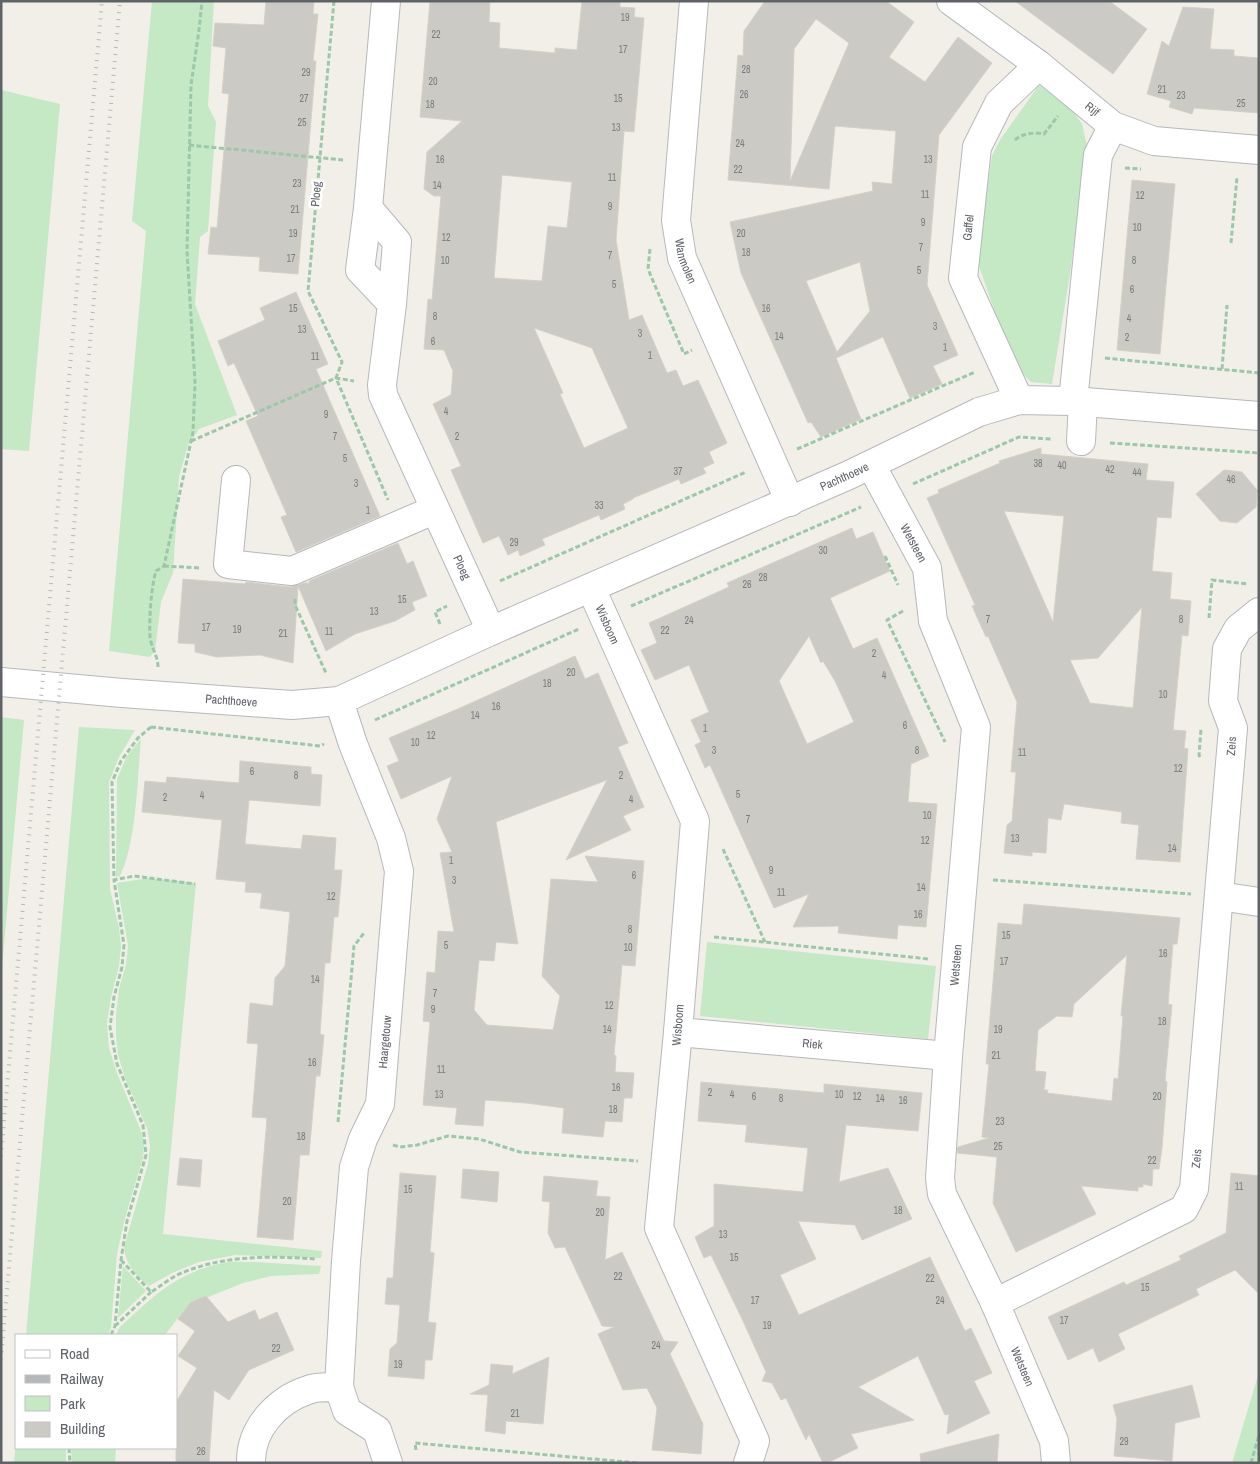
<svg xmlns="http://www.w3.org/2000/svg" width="1260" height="1464" viewBox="0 0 1260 1464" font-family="'Archivo Narrow',sans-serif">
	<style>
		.green { fill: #c5e8c5 }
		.building { fill: #cccac5; stroke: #d6d1c6; fill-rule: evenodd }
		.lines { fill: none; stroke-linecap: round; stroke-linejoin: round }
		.minor-casing { stroke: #b5b8bc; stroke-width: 30 }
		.path { stroke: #9cc7a9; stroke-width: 3; stroke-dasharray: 5 2.5; stroke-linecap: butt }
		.minor { stroke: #fff; stroke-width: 28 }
		.rail { stroke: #b6b7b8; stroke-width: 4; stroke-dasharray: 1 6; stroke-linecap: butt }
		.labels { text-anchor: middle; stroke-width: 5; stroke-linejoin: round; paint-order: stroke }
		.number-label { font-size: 10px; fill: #7a7d7f }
		.street-label { font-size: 12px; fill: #5f6368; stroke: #fff }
	</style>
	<rect width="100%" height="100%" fill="#f1efe8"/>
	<path class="green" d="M152,1h62l-6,105 8,16 -8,109 -8,6 -5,67 42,111 -38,14 -11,16 -9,32 -6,96 -12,29 -6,48 -5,7 -41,-6 37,-420 -14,-10z
		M1039,85l33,25 10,14 5,22 -17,128 -18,110 -21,-2 -14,-14 -7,-12 -32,-93 3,-36 11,-71 8,-16z
		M1,90l59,14 -31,347 -28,-2z
		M1,717l23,3 -23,259z
		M79,727l56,3 -16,27 -10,25 1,107 9,39 2,18 -2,20 -8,31 -4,26 2,25 8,25 24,58 3,11 -1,16 -18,60 -8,36 -6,74 -3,7h-82z
		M141,739c-4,42 -4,100 -21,137l-4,1 1,-98 10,-23z
		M149,878l47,5 -33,351 159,17 -1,7 -86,-3 -36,7 -27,11 -23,13c-13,-9 -24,-23 -25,-39l24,-83 2,-18 -3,-18 -22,-50 -7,-23 -2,-19v-22l3,-25 7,-24 2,-20 -11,-62z
		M707,942l229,24 -8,73 -228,-23z
		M254,1262l67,4 -2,8 -48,2 -28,7 -37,15 -29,21 -12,16h-49l3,-7c34,-31 56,-55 104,-65 10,-2 21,-1 31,-1z
		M123,1266l23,25 -28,27z
		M1259,1372v91h-27z
		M16,1442v6h50v15h-52z
		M71,1448h45l-1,15h-43z"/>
	<path class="building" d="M266,1h48l-1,13h5l-5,47h3l-18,213 -39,-3 1,-14 -52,-3 3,-27 6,1 12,-134 -7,-1 4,-45 -13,-2 2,-23 49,2z
		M430,1h60l-1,21 11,1 -1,25 56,5v-5l22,2 5,-49h38v6l15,1 -1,9 10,1 -10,114 -10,-1 -8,109 13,80 13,-5 25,58 9,-3 7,16 15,-6 29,63 -18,9 5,11 -11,5 3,5 -25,11 -2,-5 -46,19v1l-10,5 2,5 -24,11 -2,-5 -57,24 3,6 -25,11 -2,-6 -10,5 -9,-19 -16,7 -32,-73 10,-4 -28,-62 18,-9 2,-24 -9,-21 -20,-1 4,-50 4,1 9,-104h-7l-10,-7 3,-37 35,-31 -42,-4zM502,175l70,7 -5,46 -19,-2 -6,55 -48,-3zM534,328l58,20 36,80 -44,20 -24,-54 3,-1z
		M765,1h121l28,21 -25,35 36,25 33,-45 34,26 -53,72 -12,150 31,70 -25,11 9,18 -32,14 -27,-61 -47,21 25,61 -40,18 -10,-15 -3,1 -67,-150 -11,-51 143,-31 -1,-9 20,2 4,-53 -61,-5 -6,63 -101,-9 10,-125 5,1 1,-25zM816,19l33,24 -59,138 4,-132zM860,262l10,49 -33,41 -31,-71z
		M1015,1h94l38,28 -34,45z
		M1183,7l31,2 -4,40 24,1v6l25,2v55l-65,-5 -2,6 -23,-7 2,-6 -24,-7 15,-53 7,5z
		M1132,180l43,4 -15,170 -43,-4z
		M296,292l32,72 -12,5 64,147 -84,36 -15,-35 6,-2 -41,-94 12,-5 -24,-53 -6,3 -10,-25 47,-21 -5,-12z
		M1041,448v6l107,10 -2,16 28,2 -3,36 -14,-1 -5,54 20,2 -2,26 21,2 -3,35 -6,-1 -9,95 13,1 -2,17 4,1 -8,113 -44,-3 3,-34 -18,-2 1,-11 -58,-8 -3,16 -13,-2 -2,35 -14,-1v4l-28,-3 3,-28 5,-4 4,-49h-5l6,-70 -29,-66 -2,1 -14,-31 3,-1 -48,-107 12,-5 -1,-3 62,-27 -1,-2zM1004,511l60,5 -11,106zM1142,607l-9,101 -43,-5 -20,-43 28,-2z
		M1224,470l18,2 15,18 -1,17 -19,16 -17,-2 -24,-27z
		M852,528l4,11 17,-7 17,39 -60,27 23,51 24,-11 52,118 -18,8 -3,38 29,2 -11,123 -28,-2 -1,14 -59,-6 1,-7 -46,1 16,-33 -35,14 -64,-143 -5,3 -10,-23 6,-3 -10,-22 18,-8 -20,-47 -34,15 -14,-30 16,-7 -8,-20 80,-36 -2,-4zM809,636l12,27 2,-2 12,20 19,41 -47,22 -28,-63z
		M398,543l9,21 6,-3 14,35 -15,6 3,8 -20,11 -40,13 -29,17 -28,-65 -5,77 -33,-8 -43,2 -22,-5v-8l-17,-1 5,-64 62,5 1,-2 44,5 8,-2 6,-2h6l-1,-2z
		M575,656l10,23 13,-6 30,70 -10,4 26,60 -21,9 8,14 -65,30 41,-80 -111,42 22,122 -22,-2 -2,19 -15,-1 -5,50 13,15 66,5 7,-34 -18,-20 9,-97 47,3 -13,-26 59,5 -9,105 -13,-1 -8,90 2,1 -1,16 19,1 -2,25h-8l-2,24 -17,-1 -2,16 -41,-4 2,-25 -38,-5 -41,-3 -2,26 -28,-2 2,-16 -34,-3 7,-83 -7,-1 4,-49 8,1 3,-42 16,1 -14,-79 12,-1 -15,-33 15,-43 -51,23 -14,-33 12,-5 -10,-23 71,-30z
		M240,761l71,6v7l11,1 -2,31 -71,-6 -4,44 56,5 2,-14 33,3 -2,32h8l-4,47h-4l-4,46h-5l-5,71 4,1 -4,41h-4l-7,79h-9l-7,85 -36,-3 10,-119 -15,-1 6,-73 -11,-1 3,-40 23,3 2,-28 10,-12 5,-54 -30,-4 2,-15 -17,-1 1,-10 -30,-3 6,-59 -80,-8 3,-31 21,2 1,-6 72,6z
		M1024,904l156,14 -3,26h-4l-5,60 4,1 -7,76 2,1 -5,66 -3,21h-6l-1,17 -9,-2v3h-5v4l-57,-5 15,28 -80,38 -23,-49 4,-46 -40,-4 1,-6 31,-9 -7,-1 7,-73h-3l12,-141 24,2zM1127,955l-6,61h2l-5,63 -4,-1 -2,23 -65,-8 1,-3h-4l2,-18 -11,-1 3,-41 19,-14 15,1 2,-13z
		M701,1082l123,11v-9l98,9 -4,38 -72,-6 -7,57 49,-14 24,51 -50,21 -7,-15 -57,-4 18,38 -36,16 19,40 131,-58 35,74 6,-3 21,45 -18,8 16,32 -43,21 2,-20 -4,1 -27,-59 -60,31 56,33 -63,14 7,14 -31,15h-4l-14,-29 -3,6 -20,-42 -5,2 -9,-17 -10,-2 4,-9 -23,-51 -32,-66 -7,3 -9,-21 19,-11v-42l89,8 5,-44 -63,-6 2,-17 -49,-4z
		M180,1158l22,2 -2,27 -23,-2z
		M463,1169l36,3 -2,30 -36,-4z
		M400,1173l36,3 -6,76 4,1v3l-6,66 8,1 -4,37h-7l-1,19 -36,-3 2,-27 7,-6 3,-38 -15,-1 2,-26h6z
		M1231,1173l28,3v118l-24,-24 -39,19 3,6 -81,39 7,15 -26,13 -6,-14 -25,12 -20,-43 76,-35 2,3 55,-25 -2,-4 47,-23z
		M544,1176l54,5 -2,15 14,1 -5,63 17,-8 42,89 14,1 -8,12 33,70 -2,30 -49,-4 5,-42 -10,-20 -24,2 -25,-56 16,-7 -12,-1 -37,-79 -10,1 -7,-15 2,-31 -8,-1z
		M206,1296l22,26 27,-12 4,10 18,-8 17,38 -45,20 -20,30 -15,-10 -5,73h-33v-61l21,-34 -19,-12 17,-25 -17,-12 13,-17z
		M549,1357l-6,67 -37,-3 -1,13 -20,-3 3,-36 -18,-1 19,-9 2,-21 22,2 -1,8z
		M1192,1385l8,32 -25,6 -3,38 -58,-5 3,-37 -4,-14z
		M999,1434l-2,29h-76l-1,-9z"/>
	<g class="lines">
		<defs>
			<g id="minor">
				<path d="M386,1l-18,207 -8,62 32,34"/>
				<path id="s1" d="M694,1l-18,219 6,38 108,244"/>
				<path id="s2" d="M951,1l88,64 74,61 41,15 105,9"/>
				<path id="s3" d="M368,208l29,34 -5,62 -10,81 1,10 108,236"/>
				<path id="s4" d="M1019,400l-56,-122 14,-131 22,-44 40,-38"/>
				<path d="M1073,401l25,-246 15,-29"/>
				<path d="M1081,441l2,-39"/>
				<path id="s5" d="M871,465l56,103 6,53 43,106 -28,329 -8,122 2,16 53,109 59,138 2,22"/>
				<path d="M236,480l-8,84 64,7 142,-61"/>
				<path id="s6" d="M591,588l104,233 -17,211 -19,196 96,213 -7,22"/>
				<path id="s7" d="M1,682l121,11 170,12 47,-4 152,-70 358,-156 130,-63 40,-12 54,1 186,15"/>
				<path d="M339,701l14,43 38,94 8,33 -19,233 -17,35 -9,28 -8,94 -7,126"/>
				<path d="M1219,896l40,6"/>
				<path id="s8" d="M678,1032l270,24"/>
				<path id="s9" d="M995,1303l189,-94 10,-20 39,-461 -10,-27 4,-52 11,-20 21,-17"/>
				<path d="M251,1463c-1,-34 26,-63 57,-73 9,-4 21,-2 31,-3l8,24 30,19 11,33"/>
			</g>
		</defs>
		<use href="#minor" class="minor-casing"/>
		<path class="path" d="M334,1l-26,290 34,71 -6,16 52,122
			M1015,140c8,-7 19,-8 29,-6l14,-18
			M189,145l154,15
			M1125,168l16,1
			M1231,243l6,-66
			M650,249l-2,20 36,85 8,-4
			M1105,358l154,15
			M1222,369l5,-64
			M191,441l145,-63 18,3
			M1110,443l149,10
			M797,449l178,-77
			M913,484l106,-47 32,2
			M885,556l13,29
			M164,566l37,2
			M500,581l246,-109
			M295,599v6l31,68
			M631,606l230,-99
			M903,611l-16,9 58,122
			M1209,618l3,-38 36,4
			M440,624l-5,-12 12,-6
			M158,667c0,-11 -7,-20 -8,-30 -1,-18 1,-49 6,-66l8,-5 29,-134 2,-50 -8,-131 4,-166 8,-55 3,-29
			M375,720l204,-91
			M151,727l169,19 4,-2
			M151,727l-13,11 -17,23 -9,21 2,98 20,-4 61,8
			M1200,757l-1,-2 2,-26
			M723,849l42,93
			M993,880l198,14
			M714,937l215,22
			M338,1122l16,-176 10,-13
			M393,1145l7,2 17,-2 31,-9 31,3 41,13 118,9
			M121,1260l30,32c11,-7 22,-16 33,-20 42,-17 88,-16 132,-13
			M115,1326l36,-34
			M111,1335l4,-9 6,-66 6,-39 19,-66 -3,-30 -26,-61 -7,-37 4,-30 8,-30 2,-22 -10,-65
			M69,1448l1,15
			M416,1450l-1,-7 223,20
			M1251,1463l8,-28"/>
		<use href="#minor" class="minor"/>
		<path class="rail" d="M1,1156l101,-1155
			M1,1359l119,-1358"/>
	</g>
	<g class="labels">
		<g class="number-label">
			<text x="625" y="21">19</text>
			<text x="436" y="38">22</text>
			<text x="623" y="53">17</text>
			<text x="746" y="73">28</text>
			<text x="306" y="76">29</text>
			<text x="433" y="85">20</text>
			<text x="1162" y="93">21</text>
			<text x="744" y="98">26</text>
			<text x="1181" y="99">23</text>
			<text x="304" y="102">27</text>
			<text x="618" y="102">15</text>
			<text x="1241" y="107">25</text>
			<text x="430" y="108">18</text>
			<text x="302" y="126">25</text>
			<text x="616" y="131">13</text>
			<text x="740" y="147">24</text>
			<text x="440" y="163">16</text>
			<text x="928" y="163">13</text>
			<text x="738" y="173">22</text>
			<text x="612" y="181">11</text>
			<text x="297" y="187">23</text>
			<text x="437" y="189">14</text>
			<text x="925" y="198">11</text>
			<text x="1140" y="199">12</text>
			<text x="610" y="210">9</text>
			<text x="295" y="213">21</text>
			<text x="923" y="226">9</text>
			<text x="1137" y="231">10</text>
			<text x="293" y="237">19</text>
			<text x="741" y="237">20</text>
			<text x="446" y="241">12</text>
			<text x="921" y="251">7</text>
			<text x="746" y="256">18</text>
			<text x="610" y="259">7</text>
			<text x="291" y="262">17</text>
			<text x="445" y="264">10</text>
			<text x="1134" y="264">8</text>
			<text x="919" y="274">5</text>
			<text x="614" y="288">5</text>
			<text x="1132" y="293">6</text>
			<text x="293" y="312">15</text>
			<text x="766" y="312">16</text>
			<text x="435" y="320">8</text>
			<text x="1129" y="322">4</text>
			<text x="935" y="330">3</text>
			<text x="302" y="333">13</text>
			<text x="640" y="337">3</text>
			<text x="779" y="340">14</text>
			<text x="1127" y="341">2</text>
			<text x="433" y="345">6</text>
			<text x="945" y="351">1</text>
			<text x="650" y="359">1</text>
			<text x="315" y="360">11</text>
			<text x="446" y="415">4</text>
			<text x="326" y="418">9</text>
			<text x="335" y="440">7</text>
			<text x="457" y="440">2</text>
			<text x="345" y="462">5</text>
			<text x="1038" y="467">38</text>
			<text x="1062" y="469">40</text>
			<text x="1110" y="473">42</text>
			<text x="678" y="475">37</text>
			<text x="1137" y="476">44</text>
			<text x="1231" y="483">46</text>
			<text x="356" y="487">3</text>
			<text x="599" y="509">33</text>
			<text x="368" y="514">1</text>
			<text x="514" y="546">29</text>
			<text x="823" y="554">30</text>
			<text x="763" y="581">28</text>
			<text x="747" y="588">26</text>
			<text x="402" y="603">15</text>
			<text x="374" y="615">13</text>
			<text x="988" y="623">7</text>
			<text x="1181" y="623">8</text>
			<text x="689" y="624">24</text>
			<text x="206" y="631">17</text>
			<text x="237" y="633">19</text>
			<text x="665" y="634">22</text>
			<text x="329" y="635">11</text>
			<text x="283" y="637">21</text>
			<text x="874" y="657">2</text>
			<text x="571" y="676">20</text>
			<text x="884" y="679">4</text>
			<text x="547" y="687">18</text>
			<text x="1163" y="698">10</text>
			<text x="496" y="710">16</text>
			<text x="475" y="719">14</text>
			<text x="905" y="729">6</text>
			<text x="705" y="732">1</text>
			<text x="431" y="739">12</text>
			<text x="415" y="746">10</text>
			<text x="714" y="754">3</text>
			<text x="917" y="754">8</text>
			<text x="1022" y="756">11</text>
			<text x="1178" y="772">12</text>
			<text x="252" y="775">6</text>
			<text x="296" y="779">8</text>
			<text x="621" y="779">2</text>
			<text x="738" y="798">5</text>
			<text x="202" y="799">4</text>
			<text x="165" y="801">2</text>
			<text x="631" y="803">4</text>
			<text x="927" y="819">10</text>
			<text x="748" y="823">7</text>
			<text x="1015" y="842">13</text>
			<text x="925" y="844">12</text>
			<text x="1172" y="852">14</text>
			<text x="451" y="864">1</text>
			<text x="771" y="874">9</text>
			<text x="634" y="879">6</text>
			<text x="454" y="884">3</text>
			<text x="921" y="891">14</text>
			<text x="781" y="896">11</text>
			<text x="331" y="900">12</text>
			<text x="918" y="918">16</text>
			<text x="630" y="933">8</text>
			<text x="1006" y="939">15</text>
			<text x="446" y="949">5</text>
			<text x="628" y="951">10</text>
			<text x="1163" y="957">16</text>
			<text x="1004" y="965">17</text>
			<text x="315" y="983">14</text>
			<text x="435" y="997">7</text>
			<text x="609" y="1009">12</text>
			<text x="433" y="1013">9</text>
			<text x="1162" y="1025">18</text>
			<text x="607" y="1033">14</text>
			<text x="998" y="1033">19</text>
			<text x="996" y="1059">21</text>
			<text x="312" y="1066">16</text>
			<text x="441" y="1073">11</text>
			<text x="616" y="1091">16</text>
			<text x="710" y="1096">2</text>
			<text x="439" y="1098">13</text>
			<text x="732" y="1098">4</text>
			<text x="839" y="1098">10</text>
			<text x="754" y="1100">6</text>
			<text x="857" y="1100">12</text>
			<text x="1157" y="1100">20</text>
			<text x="781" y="1102">8</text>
			<text x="880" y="1102">14</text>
			<text x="903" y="1104">16</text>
			<text x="613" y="1113">18</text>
			<text x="1000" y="1125">23</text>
			<text x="301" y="1140">18</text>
			<text x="998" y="1150">25</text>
			<text x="1152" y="1164">22</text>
			<text x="1239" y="1190">11</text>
			<text x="408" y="1193">15</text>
			<text x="287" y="1205">20</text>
			<text x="898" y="1214">18</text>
			<text x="600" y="1216">20</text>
			<text x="723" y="1238">13</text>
			<text x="734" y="1261">15</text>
			<text x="618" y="1280">22</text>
			<text x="930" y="1282">22</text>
			<text x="1145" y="1291">15</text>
			<text x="755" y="1304">17</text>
			<text x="940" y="1304">24</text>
			<text x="1064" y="1324">17</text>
			<text x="767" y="1329">19</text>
			<text x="656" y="1349">24</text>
			<text x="276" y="1352">22</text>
			<text x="398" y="1368">19</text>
			<text x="515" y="1417">21</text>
			<text x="1124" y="1445">29</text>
			<text x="201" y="1455">26</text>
		</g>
		<g class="street-label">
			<text dy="4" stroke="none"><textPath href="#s2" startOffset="178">Rijf</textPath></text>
			<text transform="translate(316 194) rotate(-85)" y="4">Ploeg</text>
			<text dy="4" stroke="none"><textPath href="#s4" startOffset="185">Gaffel</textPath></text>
			<text dy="4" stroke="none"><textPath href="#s1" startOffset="262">Wanmolen</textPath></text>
			<text dy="4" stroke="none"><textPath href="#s7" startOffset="892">Pachthoeve</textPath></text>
			<text dy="4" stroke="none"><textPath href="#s5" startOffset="89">Wetsteen</textPath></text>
			<text dy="4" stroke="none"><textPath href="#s3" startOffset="388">Ploeg</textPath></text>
			<text dy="4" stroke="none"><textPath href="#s6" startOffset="40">Wisboom</textPath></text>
			<text dy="4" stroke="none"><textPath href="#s7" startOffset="231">Pachthoeve</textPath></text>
			<text dy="4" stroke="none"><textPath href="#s9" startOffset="678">Zeis</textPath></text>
			<text transform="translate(956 965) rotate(-85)" y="4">Wetsteen</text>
			<text transform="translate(678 1025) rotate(-85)" y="4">Wisboom</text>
			<text transform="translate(385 1042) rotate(-85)" y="4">Haargetouw</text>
			<text dy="4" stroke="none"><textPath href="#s8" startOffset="135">Riek</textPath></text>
			<text dy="4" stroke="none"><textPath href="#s9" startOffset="264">Zeis</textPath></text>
			<text dy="4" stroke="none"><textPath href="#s5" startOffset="944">Wetsteen</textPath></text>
		</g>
	</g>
	<rect width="1260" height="1464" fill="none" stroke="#5f6368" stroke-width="5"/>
	<rect x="15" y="1334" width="162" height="115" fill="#ffffff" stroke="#bfc1c3"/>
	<rect x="25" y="1350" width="25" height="8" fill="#ffffff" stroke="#bfc1c3"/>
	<text x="60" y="1359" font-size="15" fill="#5f6368">Road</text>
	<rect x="25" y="1375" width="25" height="8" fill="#b6b7b8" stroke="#bfc1c3"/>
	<text x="60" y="1384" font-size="15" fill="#5f6368">Railway</text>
	<rect x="25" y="1396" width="25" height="15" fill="#c5e8c5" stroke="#bfc1c3"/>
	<text x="60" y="1409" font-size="15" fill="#5f6368">Park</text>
	<rect x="25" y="1422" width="25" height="15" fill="#cccac5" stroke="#bfc1c3"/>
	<text x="60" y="1434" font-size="15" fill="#5f6368">Building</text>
</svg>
